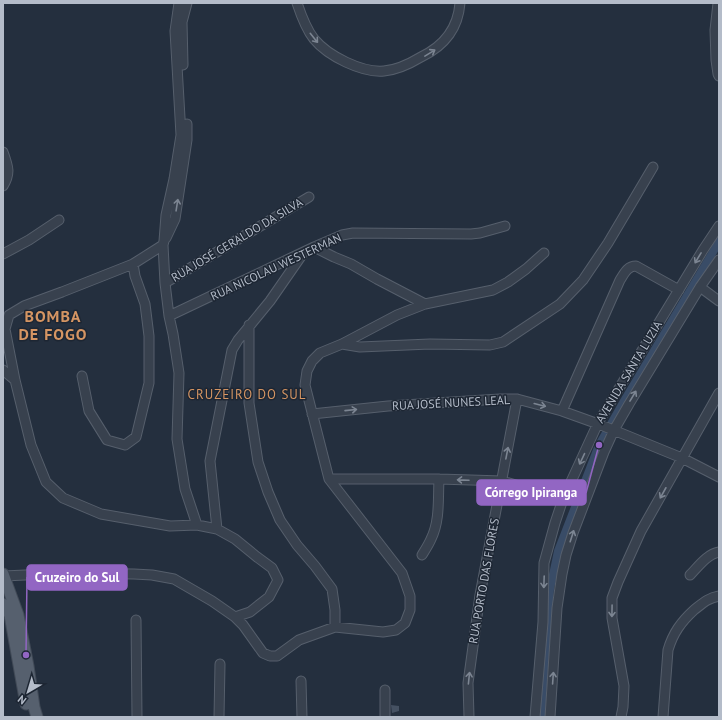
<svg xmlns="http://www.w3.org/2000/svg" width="722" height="720" viewBox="0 0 722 720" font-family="'PT Sans',sans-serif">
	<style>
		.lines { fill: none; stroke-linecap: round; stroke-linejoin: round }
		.canal { stroke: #394c67; stroke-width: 8 }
		.building { fill: #455162 }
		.minor-casing { stroke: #565f6c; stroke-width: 11 }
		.major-casing { stroke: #414a57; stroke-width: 13 }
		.minor { stroke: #38414e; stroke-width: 9 }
		.major { stroke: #56606e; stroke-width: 11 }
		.oneway { stroke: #7c8592 }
		.labels { text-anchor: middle; stroke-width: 3; stroke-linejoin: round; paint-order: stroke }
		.street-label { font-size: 12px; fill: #b4bcc9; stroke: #1d2633 }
		.neighbourhood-label { font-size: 13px; letter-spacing: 1px; fill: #d59563; stroke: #1d2633 }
		.district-label { font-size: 16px; font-weight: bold; letter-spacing: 1px; fill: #d59563; stroke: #1d2633 }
		.leader { fill: none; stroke: #9266c3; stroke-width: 1.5 }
		.callout-dot { fill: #9266c3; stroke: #1d2633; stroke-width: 1.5 }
		.callout { fill: #9266c3; stroke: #9266c3; stroke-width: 1.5 }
		.callout-label { font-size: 13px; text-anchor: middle; font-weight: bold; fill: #fff }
	</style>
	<rect width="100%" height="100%" fill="#242f3e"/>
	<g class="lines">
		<path class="canal" d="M541,717l4,-63 5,-65 8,-38 41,-106 25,-44 95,-159"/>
	</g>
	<path class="building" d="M391,705l8,1v5l-7,2z"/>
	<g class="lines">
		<defs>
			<path id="minor" d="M179,3l-4,28 6,104 -7,44 -8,36 -2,26 -1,4 2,38 4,33 4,18 6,39 -2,66 8,50 12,36
				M297,3c4,12 9,26 17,36 14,17 48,34 70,32 12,-1 27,-8 37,-14 23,-11 37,-28 39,-54
				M718,3l-3,27 1,30 2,14 1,2
				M183,65l-1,-43 5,-19
				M3,152c5,14 8,21 0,34
				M166,238l9,-19 12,-79v-16
				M163,245l-30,19 -71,28 -38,14 -15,9 -4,14 10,51 16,65 15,37 17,16 38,16 69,12 27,-1 20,4 18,10 22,18 15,11 6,12 -9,17 -19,15 -15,5
				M314,247l20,10 17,7 26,15 48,25
				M3,254l26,-14 30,-20
				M165,283l144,-86
				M700,287l19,14
				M169,316l145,-69 28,-12 11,-2 118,1 9,-1 25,-7
				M249,325v78l9,59 10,30 12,28 17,25 18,21 17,23 3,21v17
				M342,344l18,3 70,-3 60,1 13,-3 57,-38 23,-24 25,-37 45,-76
				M3,370l12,10
				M82,376l7,35 18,29 18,5 11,-8 13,-54v-47l-4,-32 -10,-28 -2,-12
				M562,411l58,-131c4,-6 7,-14 16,-14l43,24
				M312,414l76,-8 112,-7h17l45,12 39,14 81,33 37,19
				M329,479h110l63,2 61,18
				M217,529l-7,-68 22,-111 6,-10 32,-39 34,-49
				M422,555c3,-5 7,-11 9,-16 9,-18 7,-40 8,-60
				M690,575c8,-8 17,-21 29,-23
				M4,576l64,-3 66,1 18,1 22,4 38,22 23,16 8,8 20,28 7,3h7l22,-16 36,-13 48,5 13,-2 9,-7 5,-13v-14l-8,-23 -73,-94 -24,-94 2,-14 5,-10 8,-8 22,-9 55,-29 28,-11 68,-14 15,-8 18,-13 18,-16
				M136,620l1,97
				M301,681l1,36
				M385,690v27
				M219,717l1,-53
				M469,717l-1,-34 12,-88 37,-196
				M535,717l8,-95 1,-59 11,-40 8,-24 35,-76 105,-173 16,-24
				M550,717l7,-109 5,-34 4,-19 7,-22 31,-81 10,-22 15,-26 71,-117 19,-27
				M621,717l2,-10 1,-21 -12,-68v-20l6,-16 23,-51 78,-138
				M663,717l5,-67c5,-17 13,-28 26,-40 9,-7 14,-12 25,-14"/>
			<path id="major" d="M3,574l15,41 10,51 6,41 3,10
				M3,604l7,11 16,89"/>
		</defs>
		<use href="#minor" class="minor-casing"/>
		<use href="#major" class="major-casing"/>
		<use href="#minor" class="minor"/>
		<use href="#major" class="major"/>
	</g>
	<defs><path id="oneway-shaft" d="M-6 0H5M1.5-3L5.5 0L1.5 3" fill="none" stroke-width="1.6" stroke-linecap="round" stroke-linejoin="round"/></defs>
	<g class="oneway">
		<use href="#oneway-shaft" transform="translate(314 38) rotate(51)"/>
		<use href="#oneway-shaft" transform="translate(430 53) rotate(-31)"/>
		<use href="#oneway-shaft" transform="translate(177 205) rotate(-81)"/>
		<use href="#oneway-shaft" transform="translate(698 258) rotate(121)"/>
		<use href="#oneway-shaft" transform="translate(633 396) rotate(-59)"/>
		<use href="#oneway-shaft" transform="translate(540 405) rotate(14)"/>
		<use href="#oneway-shaft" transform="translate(351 410) rotate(-6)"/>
		<use href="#oneway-shaft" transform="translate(507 453) rotate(-79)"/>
		<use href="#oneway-shaft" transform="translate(582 459) rotate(115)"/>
		<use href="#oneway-shaft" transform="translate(463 480) rotate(-178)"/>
		<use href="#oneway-shaft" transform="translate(663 493) rotate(119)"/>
		<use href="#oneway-shaft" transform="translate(572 536) rotate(-72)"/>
		<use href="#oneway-shaft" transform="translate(544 582) rotate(92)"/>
		<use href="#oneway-shaft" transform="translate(612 611) rotate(91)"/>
		<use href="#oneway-shaft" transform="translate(469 678) rotate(-84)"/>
		<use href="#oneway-shaft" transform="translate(553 678) rotate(-86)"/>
	</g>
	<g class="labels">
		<g class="street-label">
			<text transform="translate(237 240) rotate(-31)" y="4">RUA JOSÉ GERALDO DA SILVA</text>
			<text transform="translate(276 267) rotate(-25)" y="4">RUA NICOLAU WESTERMAN</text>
			<text transform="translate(629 372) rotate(-59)" y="4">AVENIDA SANTA LUZIA</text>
			<text transform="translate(451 403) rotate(-3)" y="4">RUA JOSÉ NUNES LEAL</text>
			<text transform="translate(484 581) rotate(-80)" y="4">RUA PORTO DAS FLORES</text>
		</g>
		<g class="neighbourhood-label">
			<text x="247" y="399">CRUZEIRO DO SUL</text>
		</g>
		<g class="district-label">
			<text x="53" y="322">BOMBA<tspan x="53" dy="18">DE FOGO</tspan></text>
		</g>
	</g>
	<path class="leader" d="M599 445L586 493M26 655L27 577"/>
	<g class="callout-dot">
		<circle cx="599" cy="445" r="4"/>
		<circle cx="26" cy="655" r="4"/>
	</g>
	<g class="callout">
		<rect x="477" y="480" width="109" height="25" rx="4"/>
		<rect x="27" y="565" width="100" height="25" rx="4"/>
	</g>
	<g class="callout-label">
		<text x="531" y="497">Córrego Ipiranga</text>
		<text x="77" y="582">Cruzeiro do Sul</text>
	</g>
	<rect width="722" height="720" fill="none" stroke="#b4bcc9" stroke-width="8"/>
	<g transform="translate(28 692) rotate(218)" stroke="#1d2633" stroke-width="3" paint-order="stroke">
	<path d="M0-3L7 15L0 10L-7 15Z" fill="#b4bcc9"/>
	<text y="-6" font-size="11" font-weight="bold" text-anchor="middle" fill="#b4bcc9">N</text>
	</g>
</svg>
